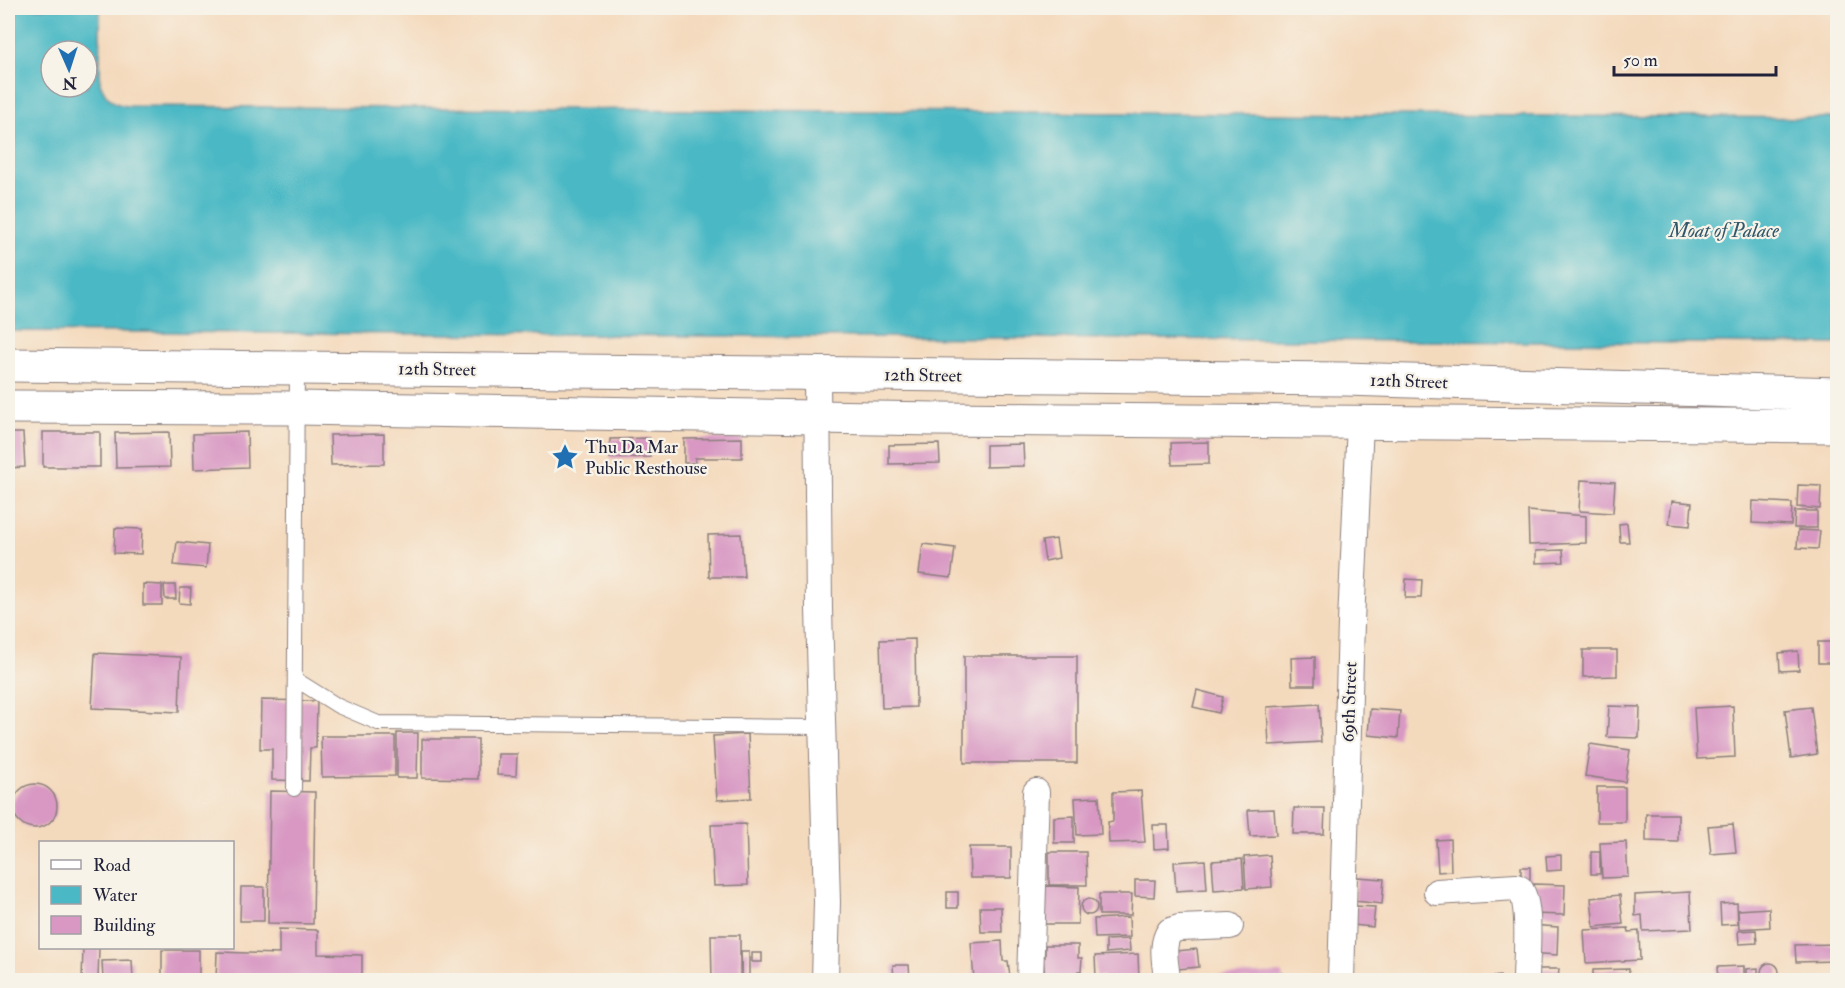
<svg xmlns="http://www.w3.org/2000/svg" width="1845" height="988" viewBox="0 0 1845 988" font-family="'IM FELL Double Pica',serif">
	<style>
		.water { fill: #4bb9c5; stroke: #366e80; stroke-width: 1.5; fill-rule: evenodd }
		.building { fill: #d898c3 }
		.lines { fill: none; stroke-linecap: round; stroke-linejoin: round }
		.lane-casing { stroke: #8b7e7c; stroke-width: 16 }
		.street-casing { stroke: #8b7e7c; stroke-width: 28 }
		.primary-casing { stroke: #8b7e7c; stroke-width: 35 }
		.lane { stroke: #fff; stroke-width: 14 }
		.street { stroke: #fff; stroke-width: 26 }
		.primary { stroke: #fff; stroke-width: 33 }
		.labels { text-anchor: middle; stroke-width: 4.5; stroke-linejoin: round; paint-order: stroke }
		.street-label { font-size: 18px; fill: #22223b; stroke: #f7f3e8 }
		.poi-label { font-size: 18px; fill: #22223b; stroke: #f7f3e8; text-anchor: start }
		.water-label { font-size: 20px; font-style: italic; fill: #30576b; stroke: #f7f3e8 }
	</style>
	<rect width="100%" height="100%" fill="#f7f3e8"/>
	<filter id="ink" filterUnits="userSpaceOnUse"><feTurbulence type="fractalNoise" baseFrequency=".0167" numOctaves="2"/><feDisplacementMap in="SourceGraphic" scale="12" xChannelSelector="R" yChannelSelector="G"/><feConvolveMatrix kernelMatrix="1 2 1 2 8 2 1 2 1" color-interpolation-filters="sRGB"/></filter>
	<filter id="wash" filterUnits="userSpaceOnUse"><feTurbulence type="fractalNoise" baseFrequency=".008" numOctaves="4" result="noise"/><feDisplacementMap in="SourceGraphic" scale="24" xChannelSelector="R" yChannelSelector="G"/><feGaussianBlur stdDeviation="1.35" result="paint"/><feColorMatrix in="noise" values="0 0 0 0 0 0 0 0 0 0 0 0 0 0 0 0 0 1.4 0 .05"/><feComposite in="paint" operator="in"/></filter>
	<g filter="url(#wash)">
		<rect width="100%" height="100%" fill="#f4dabd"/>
		<path class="water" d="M8,8h92v75c6,15 13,22 29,23l1708,12v226l-1829,-13zM51,51h36v36h-36z"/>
		<g id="blocks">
			<path class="building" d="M43,432h57v35h-57z
				M169,432l1,35 -54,1 -1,-35z
				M247,432l1,35 -54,2 -1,-35z
				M8,433h15l2,34 -17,1z
				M384,434v30l-53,1 -1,-30z
				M650,438v19l-40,1v-19z
				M742,438v20h-47v5h-11v-24z
				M1209,442v22l-37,1 -1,-22z
				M939,444l1,19 -51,1v-19z
				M1023,444l1,22 -38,1v-22z
				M1581,480l34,2 -2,31 -34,-2z
				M1798,485l23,1 -1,23 -23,-2z
				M1672,501l20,2 -2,23 -21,-2z
				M1753,501l39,2 -1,22 -39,-2z
				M1528,511l58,5v27l-57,2z
				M1795,511h22v17h-23z
				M1627,523l2,19h-9l-1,-18z
				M115,528l27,1 -1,25 -27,-1z
				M1798,530l22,1 -2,18 -21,-1z
				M741,534l3,43h-35l-1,-42z
				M1056,539l3,19 -14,3 -3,-20z
				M177,542l31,3 -2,23 -32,-3z
				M923,544l32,4 -4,30 -32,-4z
				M1563,550l1,12 -28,1v-12z
				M1406,579l16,1 -1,18h-16z
				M143,584l19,1v20h-19z
				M164,585h11l1,14h-11z
				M180,588h11l-1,16 -11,-1z
				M915,639l1,68 -34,1 -2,-68z
				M1818,642h20v21h-20z
				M1583,650h34v26l-34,1z
				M1798,651l1,19 -19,1 -1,-18z
				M95,653l86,4 -2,55 -87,-4z
				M964,656h113v107h-113z
				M1315,657v28h-23l-1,-27z
				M1197,690l26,7 -4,16 -26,-6z
				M261,700l56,1 -1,47h-6l-1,33 -37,-1v-31h-12z
				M1319,704l2,38 -52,3 -2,-38z
				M1609,706l31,1 -1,31 -32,-1z
				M1733,706l2,51 -38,2 -3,-51z
				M1811,707l6,47 -26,4 -6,-48z
				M1370,709l30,2 -2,27 -30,-3z
				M397,733h21l-1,45h-20z
				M748,734l3,64 -34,2 -4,-64z
				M321,736h74v40l-73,1z
				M422,739h56v40l-56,-1z
				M1590,744l40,6 -5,32 -40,-6z
				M498,754h19l-1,22 -19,-1z
				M13 806a22 22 0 1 1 44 0a22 22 0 1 1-44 0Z
				M1597,787h28v35h-28z
				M270,791l45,1 -2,132 -45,-1z
				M1141,791l4,51 -36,1 -1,-21 5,-1v-29z
				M1099,797l2,37 -24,1 -2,-37z
				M1294,808h31l-1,26h-31z
				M1274,809l2,26 -26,1 -2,-26z
				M1646,814h32v28l-32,-1z
				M1074,816v27h-20v-26z
				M746,824l2,61 -34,1 -3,-61z
				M1733,824l3,28 -25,2 -3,-28z
				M1153,825h15l1,23 -15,1z
				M1450,839l1,32 -13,1 -2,-32z
				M1626,842l2,35 -26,1 -2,-35z
				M969,847h42v31h-41z
				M1049,852h37l1,33h-38z
				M1591,852h9v22h-9z
				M1270,855l2,32 -26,2 -2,-32z
				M1561,855v15l-14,1 -1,-15z
				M1242,859l2,29 -30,2 -2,-29z
				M1205,860l2,29 -31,2 -2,-29z
				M1521,867h9v19h-9z
				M1357,877l27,2 -2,25 -27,-3z
				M1135,880h20l-1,17 -19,-1z
				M1533,884l32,1 -1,30 -32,-1z
				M1044,886l35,1 -1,37h-35z
				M241,887h23v34h-24z
				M947,892h11v16h-11z
				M1690,892l2,37 -49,2 -1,-16 -7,1v-21z
				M1099,894h33l-1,21h-32z
				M1620,895l3,29 -29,3 -3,-29z
				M1081 907a8 8 0 1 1 16 0a8 8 0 1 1-16 0Z
				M1737,903l1,21 -17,1 -1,-21z
				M1355,906l20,1 -2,20 -20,-2z
				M980,907h21l1,25h-21z
				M1769,908l1,19 -31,2 -1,-19z
				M1129,917l1,20 -35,1 -1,-19z
				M1530,925l28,2 -1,28 -28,-2z
				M1628,928l1,4 10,-1 1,29 -54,3 -2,-33z
				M279,929l39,1v24l44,1v25h-146l1,-28 62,2z
				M1756,930l1,13 -18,1 -1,-13z
				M711,935h29v45h-28z
				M1129,939l1,12 -24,2v-13z
				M1002,941l1,20h5l2,16 -36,3 -3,-37z
				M1836,944v17l-40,1 -1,-17z
				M1045,945h33v13h4l-1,13h-3v8h-33l-2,-22h2z
				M83,948h16l-1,32h-16z
				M1197,949l2,18 -21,2 -2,-18z
				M162,950h37v30h-37z
				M741,951h8v29h-7z
				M752,953h10v9h-10z
				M1138,954l1,26h-35l-1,-4 -7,1 -1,-21z
				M132,960l1,20h-30l-1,-19z
				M1761 972a9 9 0 1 1 18 0a9 9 0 1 1-18 0Z
				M893,965h16l1,15h-16z
				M1744,966v14h-26l-1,-13z
				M1758,968v12h-12v-11z
				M1536,969h23l-1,11h-22z
				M1629,969v11h-36v-10z
				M1282,973l1,7h-95v-3z
				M1500,976v4h-24v-1z"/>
		</g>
	</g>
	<g filter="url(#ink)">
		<use href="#blocks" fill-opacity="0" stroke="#8b7e7c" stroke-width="1.5"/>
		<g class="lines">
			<defs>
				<path id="lane" d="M295,679l43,27 40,17 444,4
					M294,789l3,-421"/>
				<path id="street" d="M817,374l2,235 8,293 -2,78
					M1437,892l79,-5 4,2c12,17 6,69 6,91
					M1030,980l6,-188
					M1167,980c-1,-16 -7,-35 3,-49l9,-3 51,-2
					M1341,980l10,-358 9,-199"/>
				<path id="primary" d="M8,365l1337,14 493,15
					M8,407l289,1 639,11 902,7"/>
			</defs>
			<use href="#lane" class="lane-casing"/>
			<use href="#street" class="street-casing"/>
			<use href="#primary" class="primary-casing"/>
			<use href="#lane" class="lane"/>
			<use href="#street" class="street"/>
			<use href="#primary" class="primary"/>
		</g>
	</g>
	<defs>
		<symbol id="sight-bare" viewBox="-9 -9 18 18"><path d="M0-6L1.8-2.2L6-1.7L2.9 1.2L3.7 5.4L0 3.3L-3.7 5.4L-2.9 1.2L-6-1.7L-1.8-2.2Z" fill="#1f6fb2" stroke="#f7f3e8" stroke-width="2.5" paint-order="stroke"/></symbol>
	</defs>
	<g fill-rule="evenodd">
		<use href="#sight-bare" x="546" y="438" width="38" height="38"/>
	</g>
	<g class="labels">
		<g class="street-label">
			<text transform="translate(437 369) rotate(1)" y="6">12th Street</text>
			<text transform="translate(923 375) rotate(1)" y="6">12th Street</text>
			<text transform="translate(1409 381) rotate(2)" y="6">12th Street</text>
			<text transform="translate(1349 702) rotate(-88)" y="6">69th Street</text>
		</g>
		<g class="poi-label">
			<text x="585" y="453">Thu Da Mar<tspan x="585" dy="21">Public Resthouse</tspan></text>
		</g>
		<g class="water-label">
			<text x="1724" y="237">Moat of Palace</text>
		</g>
	</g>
	<rect width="1845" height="988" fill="none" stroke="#f7f3e8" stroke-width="30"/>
	<rect x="39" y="841" width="195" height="108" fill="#f7f3e8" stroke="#a29fa3" stroke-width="1.5"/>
	<rect x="51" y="860" width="30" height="9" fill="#ffffff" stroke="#a29fa3" stroke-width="1.5"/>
	<text x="93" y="871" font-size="18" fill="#22223b">Road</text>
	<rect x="51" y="886" width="30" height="18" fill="#4bb9c5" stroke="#a29fa3" stroke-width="1.5"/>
	<text x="93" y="901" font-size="18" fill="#22223b">Water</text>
	<rect x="51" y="916" width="30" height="18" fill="#d898c3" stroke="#a29fa3" stroke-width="1.5"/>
	<text x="93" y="931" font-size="18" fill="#22223b">Building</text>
	<g transform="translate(69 69) rotate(177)"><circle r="28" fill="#f7f3e8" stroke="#a29fa3" stroke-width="1.5"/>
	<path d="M0-4.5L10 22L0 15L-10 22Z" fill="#1f6fb2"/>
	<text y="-9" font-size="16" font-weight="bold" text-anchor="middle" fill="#22223b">N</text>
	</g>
	<path d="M1614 66v9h162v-9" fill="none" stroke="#22223b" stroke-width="3"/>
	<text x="1623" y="66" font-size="18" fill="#22223b" stroke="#f7f3e8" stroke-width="4.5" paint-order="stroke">50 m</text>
</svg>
